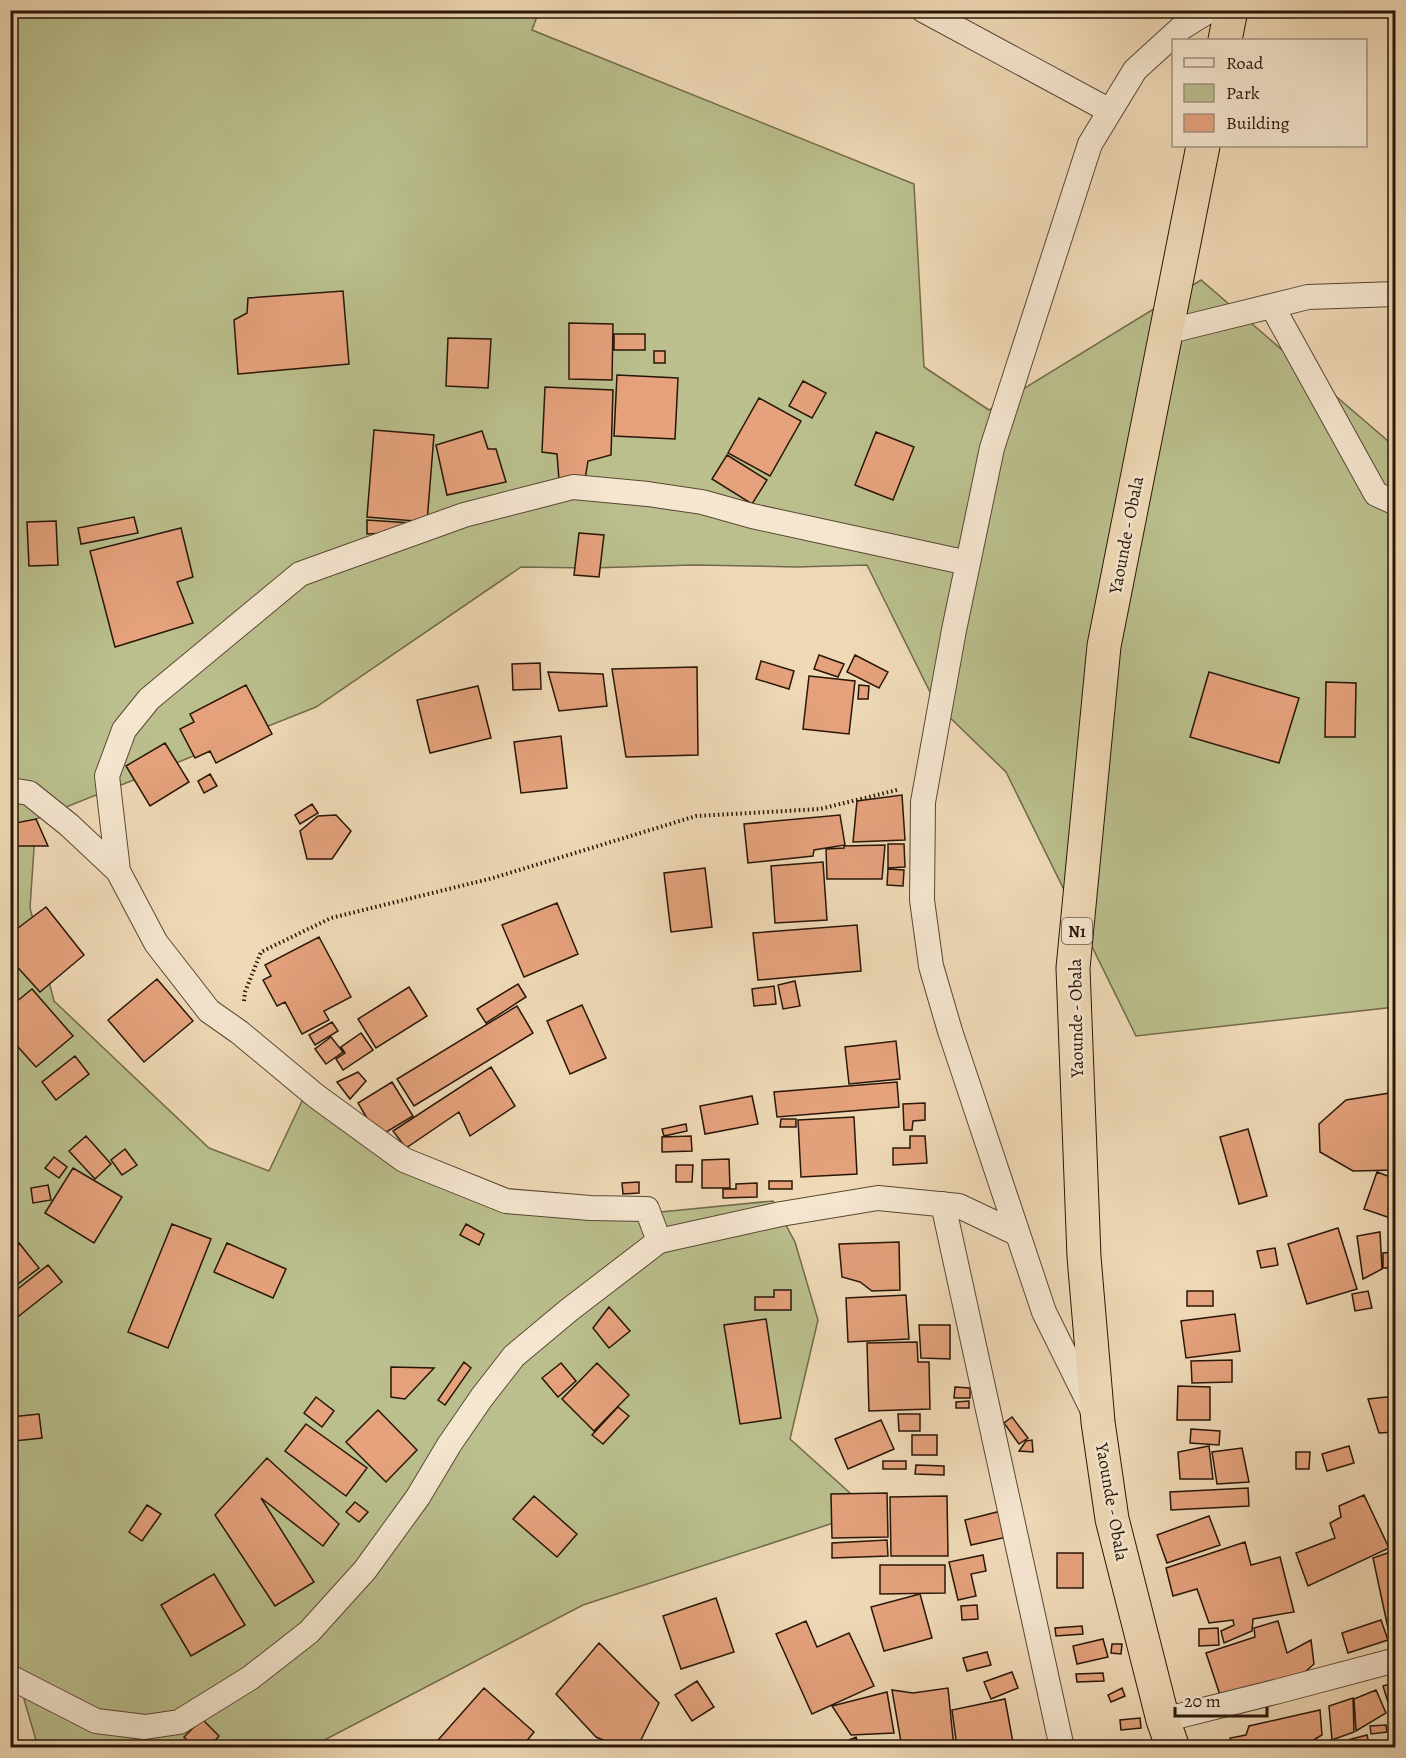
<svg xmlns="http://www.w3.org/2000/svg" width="1406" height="1758" viewBox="0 0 1406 1758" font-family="Alegreya,serif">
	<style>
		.green { fill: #babf8d; stroke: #726a4a; stroke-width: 1.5 }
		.building { fill: #e5a27d; stroke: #291607; stroke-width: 1.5 }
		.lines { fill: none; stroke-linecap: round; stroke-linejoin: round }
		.minor-casing { stroke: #5a4733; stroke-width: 26 }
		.trunk-casing { stroke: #291607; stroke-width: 35 }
		.path { stroke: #291607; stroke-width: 4; stroke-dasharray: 1.5 3; stroke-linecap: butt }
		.minor { stroke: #f5e6d0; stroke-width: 24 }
		.trunk { stroke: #efd9b6; stroke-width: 33 }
		.labels { text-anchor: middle; stroke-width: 5; stroke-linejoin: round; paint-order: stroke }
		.shield { fill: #f5e6d0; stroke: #665443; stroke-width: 1.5 }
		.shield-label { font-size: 16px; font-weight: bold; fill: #291607 }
		.street-label { font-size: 18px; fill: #291607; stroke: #f5e6d0 }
	</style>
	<rect width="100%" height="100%" fill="#efd9b6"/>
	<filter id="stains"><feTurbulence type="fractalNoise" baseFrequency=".00333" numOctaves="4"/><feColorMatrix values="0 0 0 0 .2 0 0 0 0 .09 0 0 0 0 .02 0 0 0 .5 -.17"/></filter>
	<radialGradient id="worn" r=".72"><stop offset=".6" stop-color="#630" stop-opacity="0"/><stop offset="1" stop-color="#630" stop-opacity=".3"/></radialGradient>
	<path class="green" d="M11,11h528l-7,19 382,154 10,183 65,43 212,-130 194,167v560l-259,29 -130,-264 -70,-68 -69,-139 -70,2 -103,-2 -104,3 -69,-1 -205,140 -280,112 -6,89 24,93 155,147 60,23 44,-93 85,75 108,46 144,14 123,-12 22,41 23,78 -28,119 80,72 -287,94 -268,140 -210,-4 -3,-1 -16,7h-48l-19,-65 -8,-6z"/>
	<path class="building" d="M343,291l6,73 -111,10 -4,-54 13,-7 1,-15z
		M569,323l44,1 -1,56 -43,-1z
		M614,334h31v16h-31z
		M448,338l43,1 -3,49 -42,-2z
		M654,351h11v12h-11z
		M617,375l61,3 -3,61 -61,-3z
		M803,381l23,12 -14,25 -23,-12z
		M545,387l68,3 -2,65 -23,6 -3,18 -26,1 -2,-26 -15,-2z
		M759,398l42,23 -31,55 -42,-23z
		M374,430l60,5 -7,87 -60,-5z
		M482,431l6,18h8l10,33 -59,13 -11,-50z
		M876,432l38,15 -21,53 -38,-15z
		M727,455l40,25 -15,24 -40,-25z
		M134,517l4,16 -57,11 -3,-16z
		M367,520l44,3 -23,10 -21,1z
		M56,521l2,44 -29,1 -2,-44z
		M181,528l12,49 -16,5 16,41 -78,24 -25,-96z
		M579,533l25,2 -5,42 -25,-2z
		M819,655l25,9 -6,13 -24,-8z
		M855,655l33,17 -9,16 -32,-16z
		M761,661l33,10 -5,18 -33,-10z
		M540,663l1,26 -28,1 -1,-26z
		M697,667l1,88 -72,2 -14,-88z
		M548,672l55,2 4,32 -48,5z
		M1209,672l90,26 -20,65 -89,-26z
		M809,676l46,5 -6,53 -46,-5z
		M1326,682l30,1 -1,54h-30z
		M246,685l26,49 -56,29 -6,-12 -15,7 -15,-29 14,-7 -4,-8z
		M859,685l10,1 -1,13h-10z
		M478,686l13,52 -61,15 -13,-53z
		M561,736l6,52 -46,5 -7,-51z
		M165,743l24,39 -39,24 -24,-40z
		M210,774l7,12 -13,7 -6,-12z
		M902,795l3,45 -52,2 4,-41z
		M312,804l6,9 -18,11 -5,-9z
		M336,815l15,16 -19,28h-25l-7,-28 18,-15z
		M840,815l5,30 -31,5 -1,6 -65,7 -4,-39z
		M36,819l12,27h-38v-22z
		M888,844h16l1,23 -17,1z
		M885,845l-3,34h-55l-1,-30 18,-1v-2z
		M823,862l4,58 -52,3 -4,-57z
		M705,868l7,59 -41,5 -7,-59z
		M888,869l16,1 -1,16 -16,-1z
		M557,903l21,51 -54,23 -22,-52z
		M46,907l38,48 -44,37 -30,-33v-25z
		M857,925l4,46 -103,9 -5,-47z
		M319,937l32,60 -27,14 5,9 -27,14 -17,-32 -8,4 -14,-26 8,-4 -6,-11z
		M157,979l36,42 -49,41 -36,-42z
		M795,981l5,25 -17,3 -5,-24z
		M518,984l8,13 -40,26 -9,-14z
		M774,986l2,18 -22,2 -2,-17z
		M409,987l18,29 -51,32 -18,-29z
		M32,989l41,47 -37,31 -26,-29v-31z
		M582,1005l24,53 -36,16 -23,-53z
		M517,1006l16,27 -119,73 -17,-27z
		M332,1022l6,9 -23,14 -6,-10z
		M361,1033l12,17 -30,20 -7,-11 9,-6 -4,-6z
		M331,1037l12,15 -17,12 -11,-15z
		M896,1041l4,38 -51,5 -4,-37z
		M75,1056l14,18 -33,26 -14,-18z
		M491,1067l24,39 -45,30 -11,-24 -53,36 -13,-17z
		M358,1072l8,9 -16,18 -13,-17z
		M392,1082l21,34 -35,21 -20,-34z
		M897,1082l2,25 -122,10 -3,-25z
		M1396,1092v78l-43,1 -33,-19 -1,-28 27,-24z
		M752,1096l6,28 -53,10 -5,-28z
		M925,1103v17l-12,1 -1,9h-8l-1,-26z
		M854,1117l3,57 -56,3 -3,-57z
		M781,1119h15v8h-16z
		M686,1124l1,7 -23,5 -2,-7z
		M1248,1129l19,67 -28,8 -19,-67z
		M86,1136l25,28 -16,15 -26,-28z
		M691,1136l1,15 -30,1v-15z
		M910,1136h15l2,27 -34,2v-17h17z
		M125,1149l12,16 -15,10 -11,-15z
		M54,1157l13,10 -8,11 -14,-10z
		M729,1159l1,29h-28v-28z
		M676,1165h17l-1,17h-16z
		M73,1168l49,29 -28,46 -49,-30z
		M1377,1172l19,7v41l-32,-11z
		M769,1181h23v8h-23z
		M639,1182v11l-16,1 -1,-11z
		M757,1183v14l-34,1v-9h13v-5z
		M48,1185l3,15 -18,3 -2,-15z
		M172,1224l39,15 -43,109 -40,-16z
		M466,1224l18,10 -5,11 -19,-10z
		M1338,1228l19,61 -50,15 -19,-60z
		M1380,1232l2,37 -19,10 -6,-43z
		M899,1242l1,48 -28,1 -12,-9 -18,-5 -3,-33z
		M19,1243l20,25 -29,22v-40z
		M227,1243l59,26 -13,29 -59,-26z
		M1275,1248l3,17 -17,3 -4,-17z
		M1395,1252l1,16h-13v-15z
		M48,1265l14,17 -52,41v-28z
		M774,1290h17v20h-36v-13h19z
		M1187,1291h26v15h-26z
		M1368,1291l4,17 -17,3 -3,-17z
		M906,1295l3,44 -61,3 -2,-44z
		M609,1307l21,24 -21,17 -16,-20z
		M1235,1314l5,37 -54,7 -5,-37z
		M766,1319l15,99 -41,6 -16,-99z
		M919,1325h31v34l-29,-1z
		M917,1342l1,20h11l1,47 -61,2 -2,-68z
		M1232,1360v22l-40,1 -1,-22z
		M464,1362l7,6 -26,37 -7,-5z
		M561,1363l15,18 -18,16 -16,-19z
		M597,1363l32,32 -35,36 -32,-32z
		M391,1367l43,1 -29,31 -14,-2z
		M1178,1386l32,1v33h-33z
		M955,1387l15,1v10h-16z
		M1396,1396v36l-17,1 -11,-34z
		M316,1397l18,14 -12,16 -18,-14z
		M969,1401v7h-13v-6z
		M618,1407l11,9 -26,28 -11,-9z
		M378,1410l39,40 -31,32 -40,-40z
		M39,1414l3,24 -28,3 -3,-24z
		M898,1414h22v17h-21z
		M1012,1417l16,21 -9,6 -15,-21z
		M881,1420l13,29 -46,20 -13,-30z
		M306,1424l61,44 -21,28 -61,-45z
		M1191,1429l29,2 -1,14 -29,-2z
		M912,1435h25v20h-25z
		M1032,1440l1,12 -14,-1 7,-10z
		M1209,1446l4,33h-33l-2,-27z
		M1349,1446l5,17 -27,8 -5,-17z
		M1242,1448l7,34 -32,2 -5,-32z
		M1296,1452h14l-1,17h-13z
		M267,1458l72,66 -16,22 -62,-48 53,84 -39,24 -60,-91z
		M883,1461h23v8h-23z
		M916,1465l28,1v9l-29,-1z
		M1248,1488l1,18 -78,4 -1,-18z
		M887,1493l1,44 -56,1 -1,-44z
		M1364,1495l25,53 -81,38 -12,-33 39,-15 -5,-15 11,-6 -2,-11z
		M534,1496l43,38 -20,23 -44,-38z
		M947,1496l1,60h-57l-1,-59z
		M355,1502l13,10 -9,10 -13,-10z
		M147,1505l14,9 -19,27 -13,-9z
		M1001,1511l6,26 -36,8 -6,-25z
		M1209,1516l11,29 -53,18 -10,-28z
		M887,1540l1,16 -56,2v-15z
		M1245,1542l6,23 29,-8 14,55 -41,7 -1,12 -28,12 -3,-12 13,-6 -1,-5 -24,3 -12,-34 -24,7 -7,-28z
		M1396,1550v91l-5,1 -18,-84z
		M1057,1553h26v35h-26z
		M983,1555l3,16 -15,3 5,22 -18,4 -9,-38z
		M880,1565h65v28l-65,1z
		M214,1574l31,51 -54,31 -30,-51z
		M920,1594l12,44 -48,13 -13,-44z
		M716,1598l18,54 -53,17 -18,-53z
		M977,1605l1,14 -16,1 -1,-14z
		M1381,1620l7,20 -40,13 -6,-20z
		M806,1621l11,26 32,-14 25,53 -62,28 -36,-80z
		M1278,1621l9,32 24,-13 3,24 -18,16 -73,24 -17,-51 49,-16 -1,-9z
		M1082,1626l1,8 -27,2 -1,-8z
		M1218,1628l1,17 -20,1v-17z
		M1103,1639l5,18 -31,7 -4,-18z
		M599,1643l60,60 -22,45h-15l-26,-11 -40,-43z
		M1112,1644h10l-1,10 -10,-1z
		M987,1652l4,13 -24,6 -4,-13z
		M1012,1672l6,16 -27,11 -7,-17z
		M1103,1673l1,8 -27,1 -1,-8z
		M697,1681l17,26 -22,14 -17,-26z
		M1396,1682v43h-1l-12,-39z
		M484,1688l50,44 -13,16h-90z
		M948,1688l6,60h-52l-10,-58 21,3z
		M1122,1688l3,8 -14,6 -3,-7z
		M1376,1690l10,23 -30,18 -2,-32z
		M887,1692l7,41 -43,2 -19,-29z
		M1353,1698l1,34 -22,8 -3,-34z
		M1005,1699l9,49h-57l-5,-38z
		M1320,1710l2,25 -7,4v7l-5,2h-78l-2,-10 16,-3 3,-9z
		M1140,1718l1,10 -20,2 -1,-10z
		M202,1719l17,17 -11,12h-14l-10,-11z
		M1386,1725l1,7 -16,2 -1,-8z
		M1367,1735l3,13h-49v-1z
		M856,1737l4,11h-29z"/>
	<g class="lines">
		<defs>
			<path id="minor" d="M923,10l187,101
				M1272,306l104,188 20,9
				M1166,332l142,-35 88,-3
				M10,790l19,3 40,32 49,46 38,72 53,68 30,21 77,64 88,64 102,41 84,7 57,1 12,32
				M118,871l-11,-95 17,-46 25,-31 151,-125 164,-59 109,-28 75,7 54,8 50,14 216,47
				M943,1204l119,544
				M1092,1409l-48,-97 -94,-281 -19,-65 -9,-66 1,-98 31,-172 38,-182 98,-304 45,-74 46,-42 29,-18
				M10,1677l86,44 49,6 34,-5 71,-44 59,-46 56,-62 53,-73 31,-52 33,-48 32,-41 55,-46 90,-69 122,-27 97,-16 81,8 59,28
				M1163,1720l116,-29 117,-31"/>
			<path id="trunk" d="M1225,40l6,-30
				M1173,1748l-10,-28 -51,-201 -14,-97 -14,-165 -11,-289 31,-322 99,-500"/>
		</defs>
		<use href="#minor" class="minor-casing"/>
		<use href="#trunk" class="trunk-casing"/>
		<path class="path" d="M244,1001l1,-9 16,-40 70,-34 162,-40 203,-62 124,-7 77,-19"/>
		<use href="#minor" class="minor"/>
		<use href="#trunk" class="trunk"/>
	</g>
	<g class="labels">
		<rect class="shield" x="1062" y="918" width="30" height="26" rx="4.5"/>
		<g class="shield-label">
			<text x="1077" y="937">N1</text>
		</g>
		<g class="street-label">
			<text transform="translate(1126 535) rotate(-79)" y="6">Yaounde - Obala</text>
			<text transform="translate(1076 1018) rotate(-91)" y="6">Yaounde - Obala</text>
			<text transform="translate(1112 1502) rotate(80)" y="6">Yaounde - Obala</text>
		</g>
	</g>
	<rect width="1406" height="1758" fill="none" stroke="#efd9b6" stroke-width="36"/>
	<rect x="12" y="12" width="1382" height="1734" fill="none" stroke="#291607" stroke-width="3"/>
	<rect x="18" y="18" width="1370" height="1722" fill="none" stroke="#291607" stroke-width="1.5"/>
	<rect x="1172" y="39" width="195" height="108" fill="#f5e6d0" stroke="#a39380" stroke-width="1.5"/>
	<rect x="1184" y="58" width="30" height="9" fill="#f5e6d0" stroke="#a39380" stroke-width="1.5"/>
	<text x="1226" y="69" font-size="18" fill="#291607">Road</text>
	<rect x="1184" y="84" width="30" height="18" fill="#babf8d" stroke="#a39380" stroke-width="1.5"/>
	<text x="1226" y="99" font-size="18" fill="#291607">Park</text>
	<rect x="1184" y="114" width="30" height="18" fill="#e5a27d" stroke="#a39380" stroke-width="1.5"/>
	<text x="1226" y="129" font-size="18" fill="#291607">Building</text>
	<path d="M1175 1707v9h92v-9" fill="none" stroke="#291607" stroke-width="3"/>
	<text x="1184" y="1707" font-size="18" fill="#291607" stroke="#f5e6d0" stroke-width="4.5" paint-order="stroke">20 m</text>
	<rect width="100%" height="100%" filter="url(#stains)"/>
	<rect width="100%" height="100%" fill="url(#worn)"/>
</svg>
